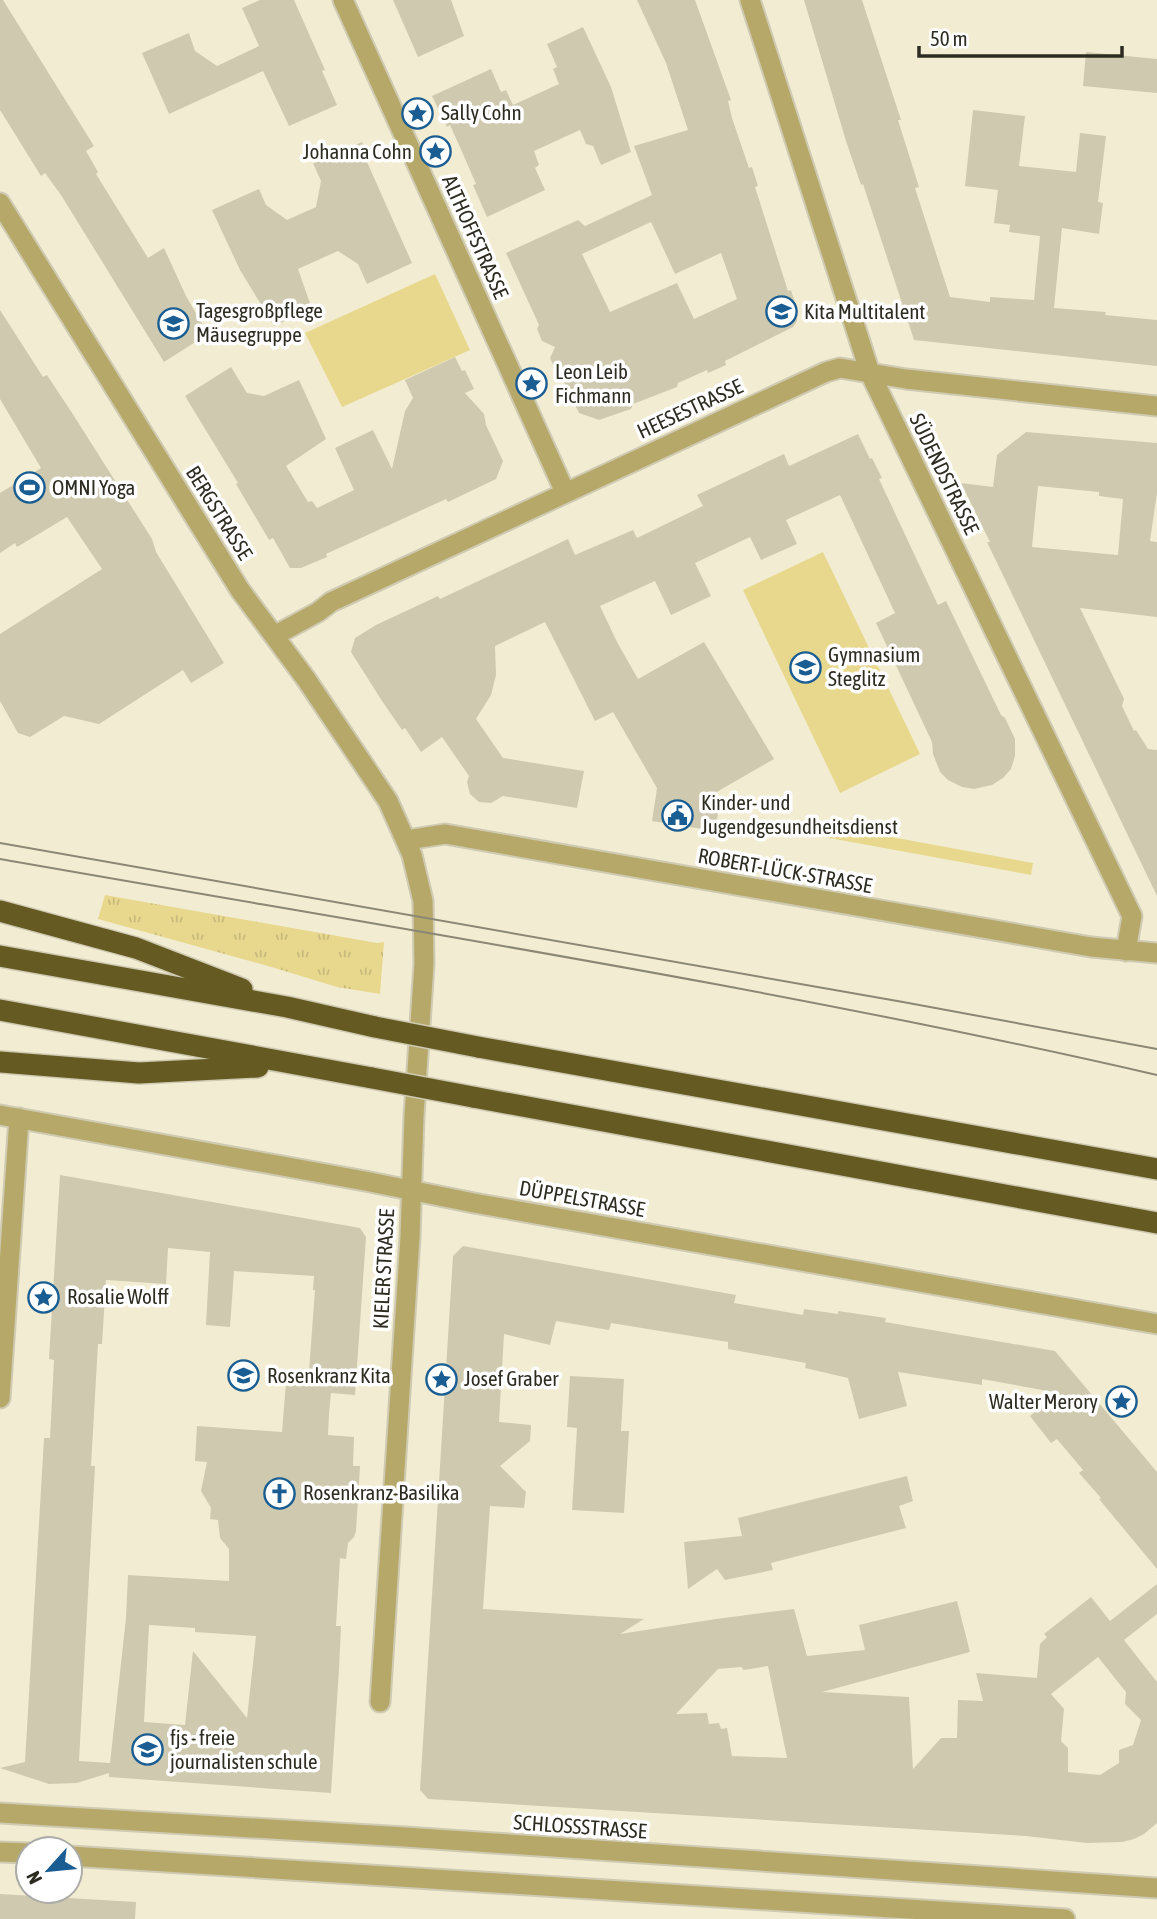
<svg xmlns="http://www.w3.org/2000/svg" width="1157" height="1919" viewBox="0 0 1157 1919" font-family="'Asap Condensed',sans-serif">
	<style>
		.grass { fill: url(#grass-tufts) }
		.park { fill: #e8d88e }
		.building { fill: #cfcaaf; fill-rule: evenodd }
		.lines { fill: none; stroke-linecap: round; stroke-linejoin: round }
		.minor-casing { stroke: #cfcab2; stroke-width: 23 }
		.tertiary-casing { stroke: #cfcab2; stroke-width: 23 }
		.motorway-casing { stroke: #cfcab2; stroke-width: 24 }
		.minor { stroke: #b6a868; stroke-width: 19 }
		.tertiary { stroke: #b6a868; stroke-width: 19 }
		.motorway { stroke: #665a23; stroke-width: 21 }
		.tram { stroke: #8a8775; stroke-width: 2 }
		.motorway-bridge-casing { stroke: #cfcab2; stroke-width: 24; stroke-linecap: butt }
		.motorway-bridge { stroke: #665a23; stroke-width: 21 }
		.labels { text-anchor: middle; stroke-width: 7; stroke-linejoin: round; paint-order: stroke }
		.poi-label { font-size: 21px; fill: #2e2c22; stroke: #fff; text-anchor: start }
		.street-label { font-size: 21px; fill: #2e2c22; stroke: #fff }
	</style>
	<defs>
		<pattern id="grass-tufts" width="24" height="20" patternUnits="userSpaceOnUse" patternTransform="scale(1.75)"><rect width="24" height="20" fill="#e8d88e"/><path d="M3 7l-1-3M5 7V3M7 7l1-3M15 17l-1-3M17 17v-4M19 17l1-3" fill="none" stroke="#c7ba7a"/></pattern>
	</defs>
	<rect width="100%" height="100%" fill="#f2edd2"/>
	<path class="grass" d="M105,895l272,48 7,-1 -4,52 -43,-7 -69,-21 -170,-47z"/>
	<path class="park" d="M435,274l35,76 -128,57 -37,-74z
		M823,552l97,202 -80,39 -97,-203z
		M793,819l240,44 -2,12 -240,-44z"/>
	<path class="building" d="M0,0h3l91,146 -8,5 12,21 -2,2 52,84 16,-10 22,48 22,38 -44,28 -103,-167 -16,-22 -4,3 -41,-66z
		M260,0h34l31,70 -3,1 15,34 -48,21 -26,-55 -94,43 -27,-61 47,-20 6,18 22,15 42,-20 -17,-38z
		M393,0h58l13,36 -46,21z
		M637,0h58l36,100 -3,1 4,17 17,50 3,-1 6,19 -3,1 33,104 3,-1 4,13 2,18 -4,6 -68,34 1,4 -18,8 -1,-3 -29,13 -1,4 -44,17 -2,5 -32,11 -20,-7 -20,-42 -4,-2 -5,-11 5,-11 -13,-6 -5,-12 2,-4 -33,-72 72,-33 7,6 67,-31 -18,-49 54,-16 -22,-67zM651,222l24,52 46,-21 16,46 -43,20 -17,-36 -67,29 -28,-58z
		M804,0h58l39,120h-3l21,67 -4,1 35,109 40,5v-5l44,3 6,-64 -31,-4 1,-7 -16,-2 4,-33 -33,-4 8,-76 52,6 -6,50 57,6 4,-39 26,3 -8,66 5,1 -4,31 -37,-6 -8,80 52,4 -1,3 52,5v46l-243,-26 -51,-156 -2,1 -15,-44z
		M583,27l28,60 20,65 -30,13 -8,-19 -7,-2 -6,-14 -46,21 5,14 -4,3 10,22 -58,27 -14,-32 3,-1 -13,-30 -13,-29 -3,2 -15,-31 59,-27 10,23 5,-2 7,15 46,-21 -6,-15 4,-2 -10,-23z
		M1086,52l71,7v34l-74,-7z
		M362,142l8,18 -3,2 45,101 -45,21 -9,-20 -20,-13 -40,18 14,40 -38,17 -34,-56 -28,-60 47,-21 7,16 21,15 29,-13 5,-26 -8,-18z
		M0,310l43,67 4,-2 27,41 78,123 4,13 68,111 -33,20 -8,-13 -84,54 -35,-8 -34,21 -12,-4 -18,-32v-67l102,-65 -35,-52 -50,30 -2,-4 -15,10v-60l41,-25 -41,-69z
		M455,357l7,14 3,-1 9,19 -9,4 19,21 2,11 17,36 -7,18 -48,23 -2,-3 -120,55 1,3 -26,11h-11l-17,-30 -4,2 -33,-56 2,-1 -53,-87 46,-29 16,26 17,3 35,-16 27,59 -40,27 22,36 4,-1 5,7 37,-18 -19,-42 38,-18 19,39 13,-58 8,-13 -8,-18z
		M1026,432l131,11v50l-7,48 7,1v75l-77,-9 44,91 -2,7 12,25 2,-1 12,19 9,1v146l-170,-354h3l-29,-59 32,4 4,-32zM1038,486l61,6v4l24,3 -5,56 -86,-8z
		M858,434l12,25 2,-1 10,20 -3,1 59,126 8,-4 55,114 4,3 10,21v17l-4,13 -8,9 -11,7 -18,4 -12,-2 -14,-7 -8,-8 -7,-18 -1,-12 -56,-119 19,-10 -55,-118 -54,25 11,24 -36,16 -11,-23 -55,26 16,33 -40,19 -16,-34 -55,25 17,36 21,37 66,-37 70,117 -66,38 10,17 -3,17 -63,-10 5,-33 -44,-76 -18,9 -50,-99 -50,24 1,29 -5,20 -15,24 27,39 81,13 -7,37 -74,-12 -12,7 -12,-1 -9,-8 -3,-12 2,-6 -27,-39 -21,15 -16,-24 -3,2 -20,-29 -31,-49 4,-14 21,-13 62,-29 2,3 128,-60 7,16 58,-25 4,8 66,-32 -6,-11 87,-41 5,12z
		M60,1175l300,53 6,9 -11,158 -24,-2 -2,21 -1,21 26,2 -1,29h7l-4,65 -2,6 -6,6 -2,16 -6,-1 -4,68h5l-2,43 -8,124 -222,-16v-4l-32,10 -28,1 -49,-16 25,-6 19,-324h6l4,-78 -5,-1zM168,1248l42,4 -4,73 24,2 4,-56 80,5 -1,14h2l-6,81 -22,-1 -5,62 -85,-6 -2,35 12,1 -6,29 10,17 -1,11 8,1 2,18 9,11v32l-101,-6 -2,43 -16,145 -31,-2 16,-295h-4l7,-122h4l4,-64 60,4zM149,1625l46,3v4l61,4 -9,82 -54,-67 -8,74 -41,-3z
		M463,1246l273,49 -2,8 69,12 1,-6 34,5v-3l48,7 -1,4 170,29 102,121v97l-58,-70 2,-1 -22,-25 4,-3 -26,-31 -6,4 -21,-27 29,-23 -77,-14v6l-84,-13 9,34 -48,13 -11,-41 -43,-10 1,-5 -78,-14v-7l-117,-19 -2,7 -53,-9 -6,24 -46,-11 -5,88 32,3 -1,16 -30,25 26,26 -2,16 -34,-2 -7,103 161,10 -24,15 96,-15 78,-10 13,47 58,-6 -6,-25 98,-24 13,51 -148,40 87,5 4,72 28,-31h16l1,-38 25,1 -7,-28 61,5 3,-34 7,-7 -3,-3 47,-37 19,24 47,-37v30l-33,26 33,42v141l-13,11 -10,5 -12,3 -35,1 -61,-7 -598,-37 -8,-9 33,-534zM1098,1657l28,35 -1,12 16,16 -8,25 -14,5v13l-19,12 -32,-3v-24l-7,-7 3,-32 -13,-15zM768,1666l19,92 -55,-2 -5,-28 -6,1 -2,-6 -10,1 -2,-11 -31,1 42,-45 23,-2 3,3z
		M570,1376l54,3 -3,52h8l-5,82 -52,-3 5,-82 -10,-1z
		M907,1476l6,25 -14,5 7,22 -135,35 2,7 -48,10 -8,-11 -29,20 -4,-47 58,-6 -4,-18z
		M0,1894l136,8 -1,17h-135z"/>
	<g class="lines">
		<defs>
			<path id="minor" d="M343,0l222,492
				M750,0l120,373 262,543 -6,35
				M0,203l240,387 66,89 82,122 24,54 11,46 1,63 -10,152 -4,121 -30,465
				M274,636l44,-24 13,-10 495,-230 14,-4 66,11 251,27
				M407,840l38,-6 646,113 66,6
				M0,1115l365,66 109,22 683,121
				M0,1398l19,-280"/>
			<path id="tertiary" d="M0,1813l405,24 752,51
				M0,1852l28,1
				M70,1856l995,63"/>
			<path id="motorway" d="M0,911l136,37 106,41
				M0,956l287,51 88,20
				M0,1010l372,68
				M478,1047l679,122
				M0,1062l139,11 119,-6
				M473,1097l684,126"/>
		</defs>
		<use href="#minor" class="minor-casing"/>
		<use href="#tertiary" class="tertiary-casing"/>
		<use href="#motorway" class="motorway-casing"/>
		<use href="#minor" class="minor"/>
		<use href="#tertiary" class="tertiary"/>
		<use href="#motorway" class="motorway"/>
		<path class="tram" d="M0,843l903,159 254,47
			M0,859c386,68 775,128 1157,216"/>
		<defs>
			<path id="motorway-bridge" d="M375,1027l103,20
				M372,1078l101,19"/>
		</defs>
		<use href="#motorway-bridge" class="motorway-bridge-casing"/>
		<use href="#motorway-bridge" class="motorway-bridge"/>
	</g>
	<defs>
		<symbol id="sight-ring" viewBox="-11 -11 22 22"><circle r="9.5" fill="#fff" stroke="#1a5d92" stroke-width="1.5"/><path d="M0-6L1.8-2.2L6-1.7L2.9 1.2L3.7 5.4L0 3.3L-3.7 5.4L-2.9 1.2L-6-1.7L-1.8-2.2Z" fill="#1a5d92"/></symbol>
		<symbol id="school-ring" viewBox="-11 -11 22 22"><circle r="9.5" fill="#fff" stroke="#1a5d92" stroke-width="1.5"/><path d="M0-5L7-2L0 1L-7-2ZM-4 1L0 2.5L4 1V4Q0 6-4 4Z" fill="#1a5d92"/></symbol>
		<symbol id="stadium-ring" viewBox="-11 -11 22 22"><circle r="9.5" fill="#fff" stroke="#1a5d92" stroke-width="1.5"/><path d="M0-5a6.5 5 0 1 0 0 10a6.5 5 0 1 0 0-10ZM-3.5-1.8h7v3.6h-7Z" fill="#1a5d92"/></symbol>
		<symbol id="civic-ring" viewBox="-11 -11 22 22"><circle r="9.5" fill="#fff" stroke="#1a5d92" stroke-width="1.5"/><path d="M-.6-6.5H3V-4.5H.6V-3L4-1V1h2V6H-6V1h2V-1L-.6-3ZM-1.2 2.5V6h2.4V2.5Z" fill="#1a5d92"/></symbol>
		<symbol id="church-ring" viewBox="-11 -11 22 22"><circle r="9.5" fill="#fff" stroke="#1a5d92" stroke-width="1.5"/><path d="M-1.2-6h2.4v3.5h3.3v2.4h-3.3V6h-2.4V-.1h-3.3v-2.4h3.3Z" fill="#1a5d92"/></symbol>
		<symbol id="university-ring" viewBox="-11 -11 22 22"><circle r="9.5" fill="#fff" stroke="#1a5d92" stroke-width="1.5"/><path d="M0-5L7-2L0 1L-7-2ZM-4 1L0 2.5L4 1V4Q0 6-4 4Z" fill="#1a5d92"/></symbol>
	</defs>
	<g fill-rule="evenodd">
		<use href="#sight-ring" x="400" y="96" width="35" height="35"/>
		<use href="#sight-ring" x="418" y="134" width="35" height="35"/>
		<use href="#school-ring" x="764" y="294" width="35" height="35"/>
		<use href="#school-ring" x="156" y="306" width="35" height="35"/>
		<use href="#sight-ring" x="514" y="366" width="35" height="35"/>
		<use href="#stadium-ring" x="12" y="470" width="35" height="35"/>
		<use href="#school-ring" x="788" y="650" width="35" height="35"/>
		<use href="#civic-ring" x="660" y="798" width="35" height="35"/>
		<use href="#sight-ring" x="26" y="1280" width="35" height="35"/>
		<use href="#school-ring" x="226" y="1358" width="35" height="35"/>
		<use href="#sight-ring" x="424" y="1362" width="35" height="35"/>
		<use href="#sight-ring" x="1104" y="1384" width="35" height="35"/>
		<use href="#church-ring" x="262" y="1476" width="35" height="35"/>
		<use href="#university-ring" x="130" y="1732" width="35" height="35"/>
	</g>
	<g class="labels">
		<g class="poi-label">
			<text x="441" y="120">Sally Cohn</text>
			<text x="412" y="159" text-anchor="end">Johanna Cohn</text>
			<text x="196" y="318">Tagesgroßpflege<tspan x="196" dy="24">Mäusegruppe</tspan></text>
			<text x="804" y="319">Kita Multitalent</text>
			<text x="555" y="379">Leon Leib<tspan x="555" dy="24">Fichmann</tspan></text>
			<text x="52" y="495">OMNI Yoga</text>
			<text x="828" y="662">Gymnasium<tspan x="828" dy="24">Steglitz</tspan></text>
			<text x="701" y="810">Kinder- und<tspan x="701" dy="24">Jugendgesundheitsdienst</tspan></text>
			<text x="67" y="1304">Rosalie Wolff</text>
			<text x="267" y="1383">Rosenkranz Kita</text>
			<text x="464" y="1386">Josef Graber</text>
			<text x="1098" y="1409" text-anchor="end">Walter Merory</text>
			<text x="303" y="1500">Rosenkranz-Basilika</text>
			<text x="170" y="1745">fjs - freie<tspan x="170" dy="24">journalisten schule</tspan></text>
		</g>
		<g class="street-label">
			<text transform="translate(475 237) rotate(66)" y="7">ALTHOFFSTRASSE</text>
			<text transform="translate(690 409) rotate(-25)" y="7">HEESESTRASSE</text>
			<text transform="translate(944 474) rotate(64)" y="7">SÜDENDSTRASSE</text>
			<text transform="translate(219 513) rotate(58)" y="7">BERGSTRASSE</text>
			<text transform="translate(785 871) rotate(10)" y="7">ROBERT-LÜCK-STRASSE</text>
			<text transform="translate(582 1199) rotate(10)" y="7">DÜPPELSTRASSE</text>
			<text transform="translate(384 1269) rotate(-87)" y="7">KIELER STRASSE</text>
			<text transform="translate(580 1827) rotate(4)" y="7">SCHLOSSSTRASSE</text>
		</g>
	</g>
	<g transform="translate(49 1870) rotate(243)"><circle r="33" fill="#ffffff" stroke="#ababa7" stroke-width="2"/>
	<path d="M0-5L12 26L0 18L-12 26Z" fill="#1a5d92"/>
	<text y="-10" font-size="19" font-weight="bold" text-anchor="middle" fill="#2e2c22">N</text>
	</g>
	<path d="M919 46v10h203v-10" fill="none" stroke="#2e2c22" stroke-width="3.5"/>
	<text x="930" y="46" font-size="21" fill="#2e2c22" stroke="#ffffff" stroke-width="5" paint-order="stroke">50 m</text>
</svg>
